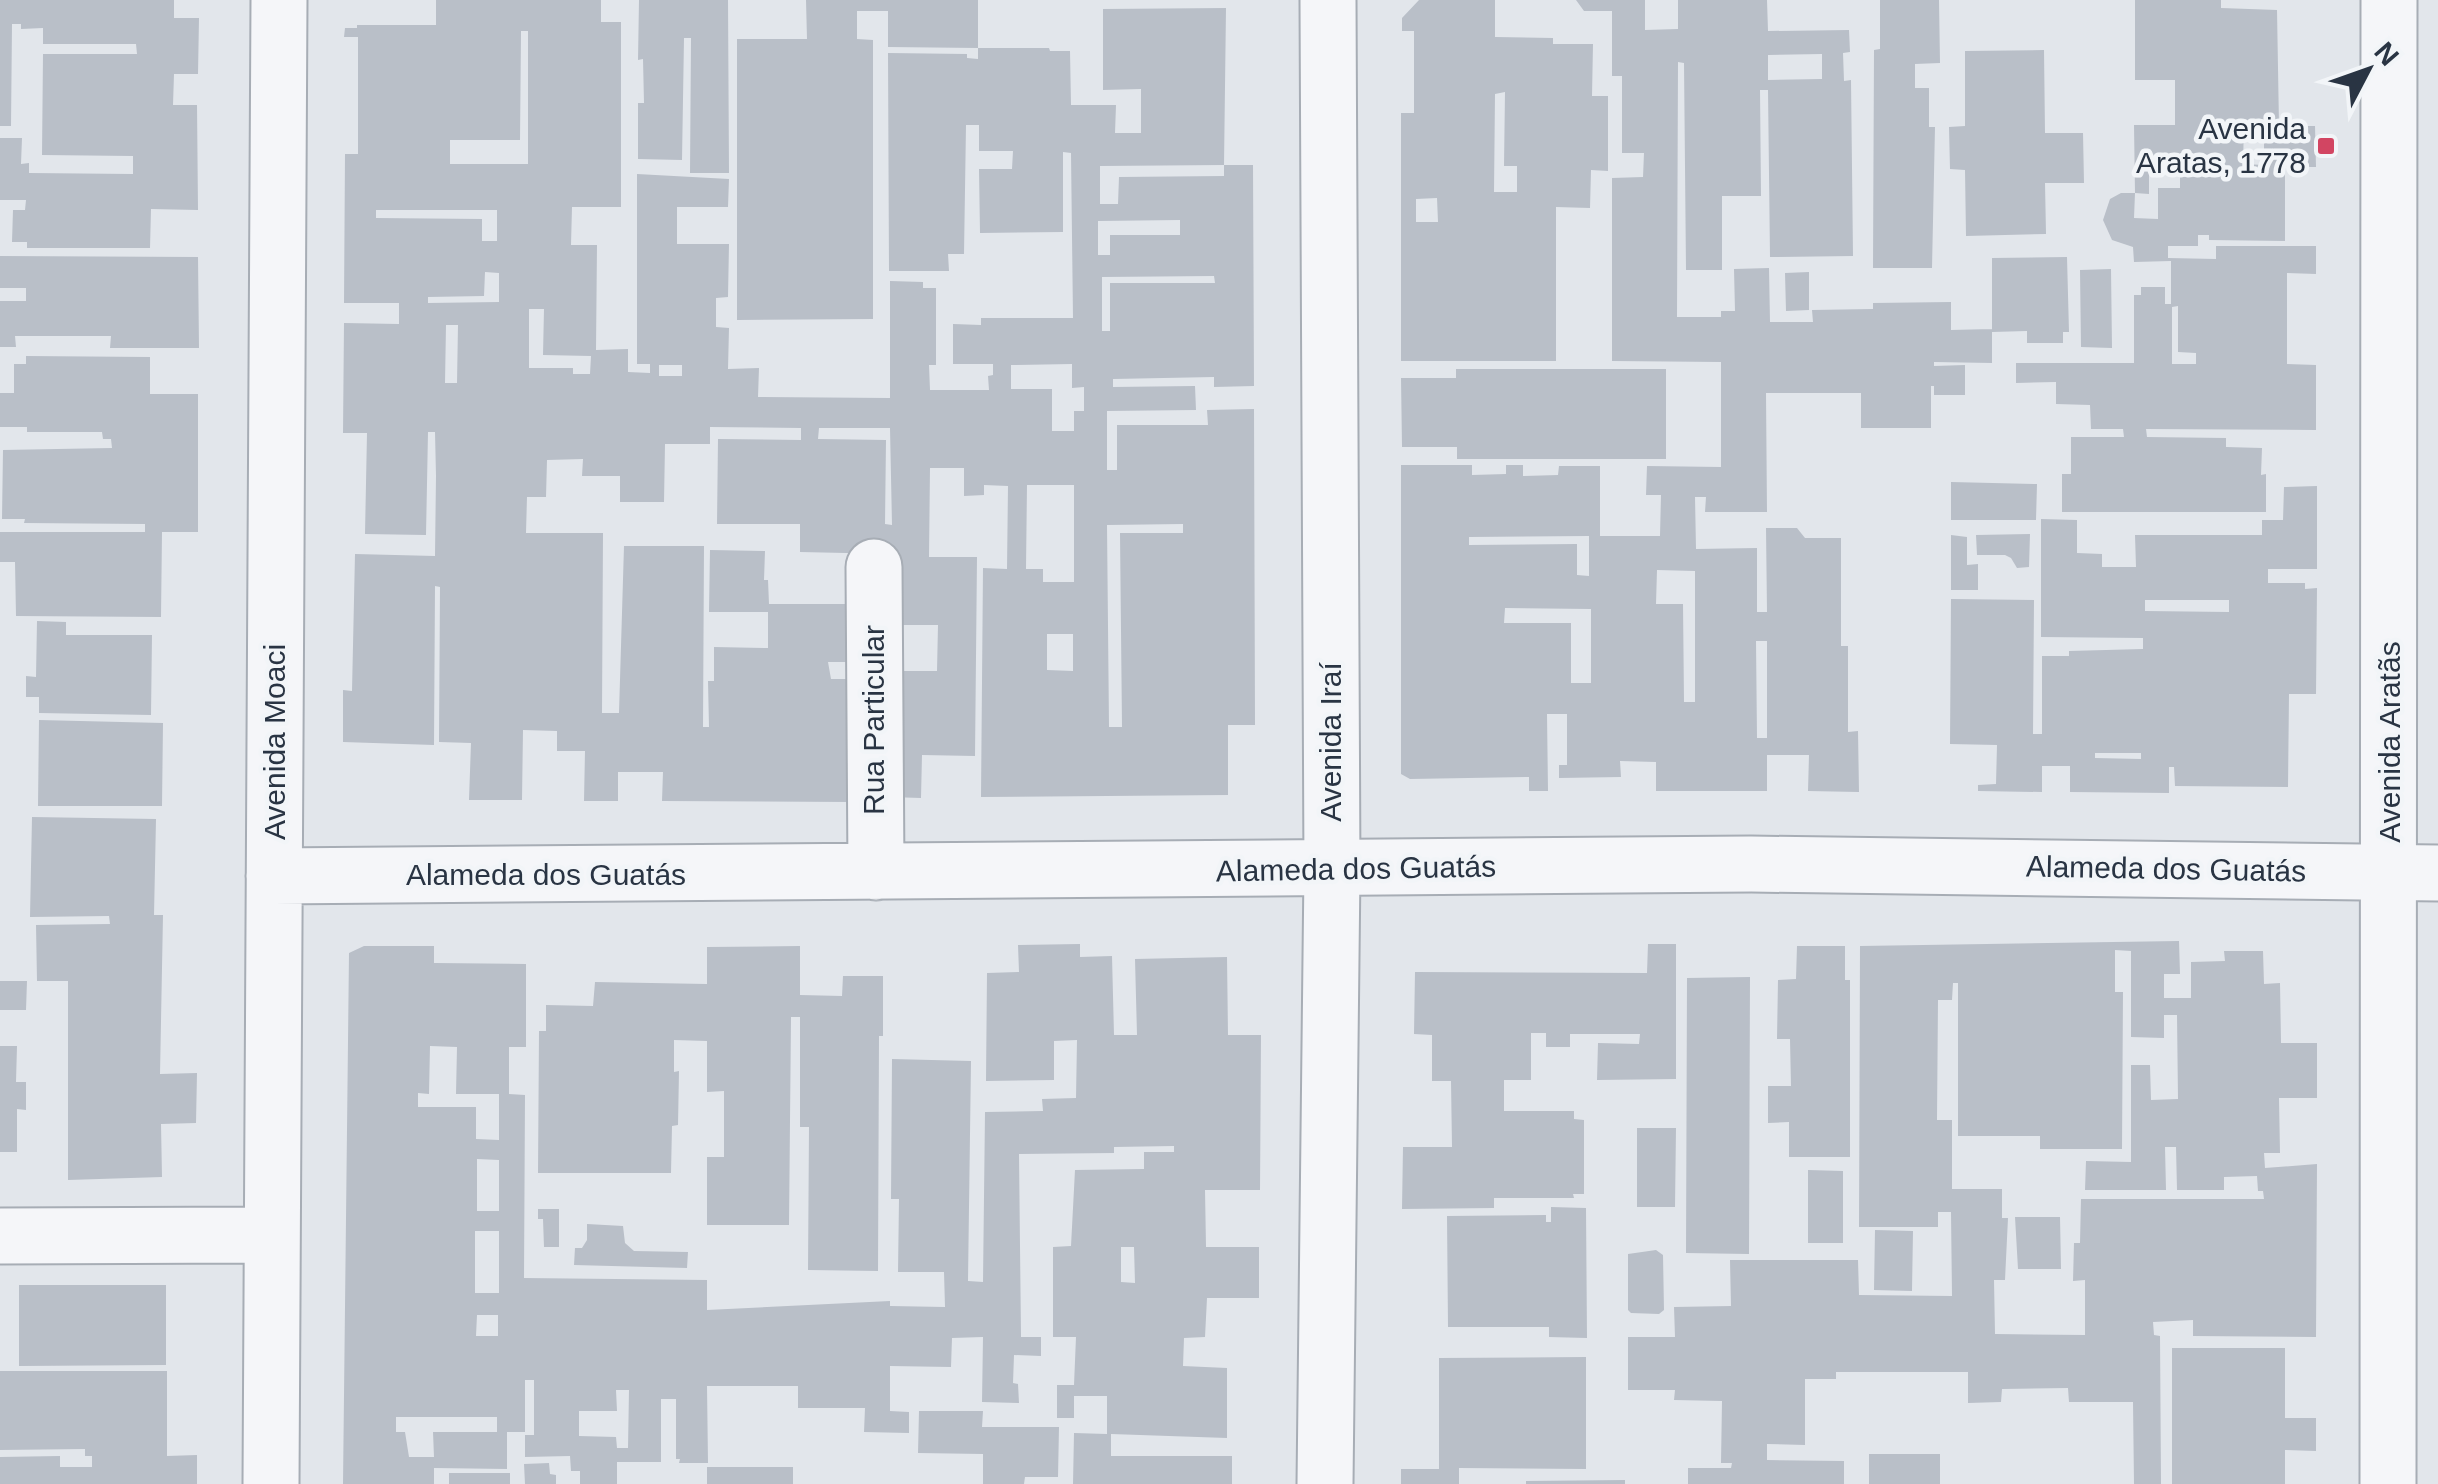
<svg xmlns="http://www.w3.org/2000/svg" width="2438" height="1484" viewBox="0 0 2438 1484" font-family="Helvetica,sans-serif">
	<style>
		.building { fill: #b9bfc8; fill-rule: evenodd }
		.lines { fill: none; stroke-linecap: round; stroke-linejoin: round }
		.minor-casing { stroke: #a7adb5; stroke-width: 59 }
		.minor { stroke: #f5f6f9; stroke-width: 55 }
		.poi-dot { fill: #d24562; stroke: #f2f5f8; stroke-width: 4 }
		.labels { text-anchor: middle; stroke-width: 9; stroke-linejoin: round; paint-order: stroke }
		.poi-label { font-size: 30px; fill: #293443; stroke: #f2f5f8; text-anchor: end }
		.street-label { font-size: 30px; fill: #293443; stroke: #f2f5f8 }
	</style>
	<rect width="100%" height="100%" fill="#e2e6eb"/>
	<path class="building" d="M0,0h174v18h25l-1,56h-24l-1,31h24l1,105 -47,-1 -1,39h-123v-6h-15l1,-32h12l1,-10h-26v-62h22l-1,26 8,-1v10l104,1v-18l-91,-1 1,-101h94l-1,-10h-93v-16l-22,1v-5h-9l-1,102h-11z
		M436,0h165v22h20v185h-49l-1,38h26l-1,105 32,-1v23l22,1v-9h-13v-190l92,5 -1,28h-51v37h52l-1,53 -12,1v29l13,1 -1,41 31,-1 -1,29 132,1v-117l33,1v6h13v77h-7l1,25h59l-1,-14 5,-1v-11h-40v-40l28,1v-7h92l-2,-165 -8,-1v80l-83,1 -1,-64h33l1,-18h-34v-26h-13l-2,129h-16l1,17h-60l-1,-218 79,1v4l11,1v-11l-90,-1v-36h-31v28l16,1v279l-136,1v-281h70l-1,-39h172v48h71l1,3h20l1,54h45l-1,28h26v-44l-38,1v-81l123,-1 -2,157h29l1,221 -40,1v-10l-101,2v8l82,-1 1,24 -89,1v59h10v-45h91l-1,-15 47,-1 1,316h-27v70l-247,2 2,-229 24,1 1,-83 -24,-1v10l-20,1v-28h-34l-1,89h48l-2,199 -53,-1 -1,43 -31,-1 2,-126h45l1,-46h-46v-71l-92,-2v-28h-83l1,-85 83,1v-12l-91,-1v17h-45l-1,58h-44v-26h-38l1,-17 -36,1 -1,37h-19l-1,36h77l-1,180h17l5,-167h80l-1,181h6l-1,-46h6v-34l54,1v-36h-59l1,-62 55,1 -1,29h4l1,24h85l-1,58h-25l3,17h22l-1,123 -190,-1 1,-29h-45v29h-34l1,-50h-28v-20l-34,-1 -1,70h-53l2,-57 -32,-1 1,-155 -5,-1 -1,159 -91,-3v-52l9,1 3,-137 80,2 1,-80 -1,-44h-7l-2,103 -61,-1 2,-101h-24l1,-110 55,1v-21h-55l1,-149h13v-117h-14l1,-9h12v-3h79zM521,31h7v133h-78v-24h70zM1224,165v11l-105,1 -1,27h-18v-38zM376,210h121v31h-15v-22l-106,-1zM1180,220v15h-70v20h-12v-34zM485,272l14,1v29l-71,1v-6l56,-1zM1214,276l1,7h-105v48h-8v-54zM529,309h15l-1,46 48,1 -1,18h-17v-6h-44zM446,325h12l-1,58h-12zM1072,364v24l12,-1v24h-10v20h-22v-42h-41v-24zM659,365h23v11h-23zM819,428h71l2,97 -7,-1 1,-84 -68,-1zM1027,485h47v97h-31v-13h-17zM1183,524v9h-63l2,194h-13l-2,-202zM1047,634h26v37l-26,-1z
		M639,0h89l1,173h-39l1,-135h-7l-2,122 -44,-1v-56h6l-1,-44 -5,1z
		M1419,0h76v37l58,1v6h40l-1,52h16v75l-17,-1 -1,38 -34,-1v154h-155v-248h13v-82h-12v-13zM1505,92l-1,74h13v26h-23l1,-98zM1437,198l1,24h-22v-23z
		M1576,0h69v30l33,-1v-29h89l1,31 81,-1 1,22 -7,1 1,28 7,-1 2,176 -83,1 -2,-167h-8l1,106h-39v74h-36l-2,-207 -6,-1 -1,255h44v-6h14l-1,-42 35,-1 1,54h43l-1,-12 61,-1v-6l78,-1v28l41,-1v34l-58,-1v4l31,-1v30h-31v-9h-3v42h-70v-35h-95l1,119h-62l1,-15h-11l1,52 61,-1v64h10l-1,-84h31l8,10h36v108h7v86l10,-1 1,61 -51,-1 1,-36h-42v36h-111v-29l-36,-1 1,16 -62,1v-13h8v-51h-20l1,77h-19v-14l-119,2 -9,-5v-309h71v10l34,-1v-9h17v11l35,-1 1,-9h41v70h60l1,-41h-15l1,-29 74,1v-105l-109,-1v-183l31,-1 1,-24h-22v-77h-10v-65h-28zM1822,54v25l-54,1v-25zM1589,536v40l-12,-1v-31l-108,1v-8zM1657,570l38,1v131h-11l-1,-98h-27zM1505,608l86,1v74h-20v-60h-67zM1756,641h11v97h-10z
		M1880,0h59l1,63 -25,1v24h14v39h6l-3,141h-59l1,-218 6,-1z
		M2135,0h86v8l56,2 2,116h36l1,41h-31v74l-76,-1v-5h-11v11h-30v12l48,1v-13h100v28l-29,-1v91l29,1v65l-170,-1 1,8 79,1v9l36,1 -1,27 5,-1v38h-204v-38h9v-37h53l-1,-8h-32l-1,-24 -34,-1v-22l-40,1v-20h118v-68h7v-8h24v17h6v-43l-37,1 -1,-15 -21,-7 -9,-20 7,-21 11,-6h14l-1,-68h41v-45h-40zM2244,125l20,1v39l-21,-1zM2149,165h31v23h-22v31l-24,-1 1,-25 14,1zM2178,306v46l18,1v11h-24v-57z
		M2044,50l1,83h38l1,50h-39l1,51 -80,2 -1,-66 -15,-1 -1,-42 16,-1v-75z
		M0,256l198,1 1,91h-89l1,-12h-96l1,11h-16v-46h26v-13h-26z
		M2067,257l2,75h-6v11h-36v-12l-35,1v-74z
		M2111,269l1,79 -31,-1 -1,-77z
		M1809,272v38l-23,1 -1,-38z
		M26,356l124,1v37h48v138h-36l-1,85 -145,-1 -1,-54h-15v-30h145v-8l-121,-1 1,-4h-23l1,-69 109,-2 -1,-9h-8l-1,-7h-75v-5h-27v-34h14v-29h12z
		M1456,369h210v90h-209v-12h-55l-1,-69h55z
		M1951,482l86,2 -1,36h-85z
		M2317,486v83h-49v14h37v6l12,-1 -1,106h-27l-1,93 -113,-1 -1,-19h-5v26l-99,-1v-26h-28v26l-64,-1v-6l18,-1 1,-39 -47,-1 1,-145 83,1 -1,134h9v-78h27v-5l74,-2v-11l-102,-1v-118l36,1v33l25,1v13h34l-1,-32h127v-15h21l1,-33zM2145,600h84v12l-84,-1zM2095,753h46v6l-46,-1z
		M2030,534l-1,33 -12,1 -6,-10 -6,-3h-28l-1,-20z
		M1951,535l16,2v28l11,-1v26h-27z
		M37,621l29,1v13h86l-1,80 -112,-2v-16h-13v-21l10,1z
		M39,720l124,3 -1,83h-124z
		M32,817l124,2 -2,96h9l-3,159 37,-1 -1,50 -35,1 1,53 -94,3v-199h-31l-1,-56 74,-1 -1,-8 -79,1z
		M2179,941l1,33h-16v24h27v-36l34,-1 -1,-10h39l1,33 16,-1 1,60h36v55h-38l1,55h-16l1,15 52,-4 -1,173 -123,-1v-16l-40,2 1,13 6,1 1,148h-27l-1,-82h-64l-1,-14 -66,1 -1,13 -33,1v-31h-132v7h-31v66l-38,-1v16l77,1v23h-156v-16h43l1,-5h-11l1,-62 -48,-1 1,-10h-47v-53h47l-1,-30 57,-1 -1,-46h128l1,35 93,1 -1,-84h-13v15h-79l1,-281zM2115,950l16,1v86l33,1v-23h13l1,84 -27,1 -1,-35h-19v97l-45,-1 -1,29h81l-1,-43h11l1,43h47v-13l33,-1 1,15h5l1,8h-183l-1,44h-6l-1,38 12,-1v55l-90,-1 -1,-54h11l3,-62h-6v-29h-50v-69h-15l1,-120h14l1,-17h5v153h82v13h82l1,-157h-8z
		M1080,944v13l32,-1 2,79h23l-2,-76 92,-2 1,78h33l-1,155h-55l1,57h53v51h-52l-2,39 -21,1 -1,28 44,2v70l-116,-4v22h121v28h-159l1,-51 33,1v-38h-33v22h-17v-33h17l2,-48h-23v-90l18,-1 4,-76 69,-1v-17h30v-6l-60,1v6l-95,1 2,183h20v19l-27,-1 -1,28 5,1 1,19 -37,-1 1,-65 -31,1 -1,29 -61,-1v45l19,1v21l-45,-1 1,-24h-67v-22h-91l1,77h-29l1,-4h-4v-60h-15v63h-44v22h-37v-13h-9l-1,-15 -45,1v-22h9v-55h-9v52h-18v37l-73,-1v16h-91l6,-531 15,-7h70v17l92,1v83h-17v47l16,1 -1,183 183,2v30l183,-9v5l55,1 -1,-35h-46l1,-73h-8l1,-140 79,2 -3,220 15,1 2,-170 58,-1 -1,-12 34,-1 1,-58 -23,1v39l-68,1 1,-108 32,-1 -1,-27zM430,1046l27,1 -1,47h43v46l-23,-1v-32h-58v-14l11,1zM477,1159l22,1v51h-22zM475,1231h24v62h-24zM1121,1247h13l1,36 -14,-1zM477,1315h21v21h-22zM616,1390h13l-1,58h-11l-1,-11 -37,-1v-25h38zM396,1417h101v15h-64l1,25h-25l-4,-25h-9z
		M1648,944h28v135l-79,1 1,-37 41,1 1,-10h-70v13h-24v-14h-15v47h-27v31h70v8l10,1v74h-11l1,4h-80v10l-92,1 1,-62h49l-1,-66h-19v-46l-18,-1 1,-62 232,1z
		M800,946v49l42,1 1,-20h40v60h-4l-1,235 -70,-1 1,-143h-9v-110h-9l-2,208h-82v-68h17v-66l-17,1v-51l-33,-1v32l5,-1 -1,54 -6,1 -1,47h-133l1,-142h7v-26l47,1 2,-24 112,2v-37z
		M1797,946h48v34h5v177h-61v-35l-21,1v-37h23l-1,-47h-13l1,-59 18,-1z
		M1750,977l-1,277 -63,-1 1,-275z
		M0,981h27l-1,29h-26z
		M0,1046h17l-1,36h10v28l-9,-1v43h-17z
		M1637,1128h39l-1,79h-38z
		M1808,1170l35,1v72h-35z
		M1551,1207l35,1 1,130 -38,-1v-10h-101l-1,-111 99,-1v7h5z
		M538,1209h21v38h-15l-1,-28h-5z
		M2015,1217h45l1,52h-43z
		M587,1224l36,2 2,17 9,8 54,1 -1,16 -113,-3 1,-17h7l5,-8z
		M1875,1230l38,1 -1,60 -38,-1z
		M1656,1250l7,5 1,55 -5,4 -28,-1 -3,-3v-56z
		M19,1285h147v80l-147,1z
		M2172,1348h113v70h31v33l-31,-1v34h-113z
		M1586,1357v112l-127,-1v16h-58v-15h38v-111z
		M0,1371h167v85l30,-1v29h-197v-27l60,-1v11h32v-11h-7v-7l-85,1z
		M919,1411h64l-1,16h77l-1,50h-33l-1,7h-41v-30l-65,-1z
		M1869,1454h71v30h-71z
		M549,1463l1,11 6,1v9h-31l-1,-20z
		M707,1467h86v17h-86z
		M449,1473h61v11h-61z
		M1625,1480v4h-99v-3z"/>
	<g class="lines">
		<defs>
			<path id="minor" d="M874,567l2,305
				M274,876l1477,-12 687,9
				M0,1236l270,-1
				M271,1484l8,-1484
				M1325,1484l7,-614 -4,-870
				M2388,1484l1,-1484"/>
		</defs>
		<use href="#minor" class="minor-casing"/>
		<use href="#minor" class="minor"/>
	</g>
	<rect class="poi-dot" x="2316" y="136" width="20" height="20" rx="5"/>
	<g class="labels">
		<g class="poi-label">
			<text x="2306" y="139">Avenida<tspan x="2306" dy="34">Aratas, 1778</tspan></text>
		</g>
		<g class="street-label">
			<text transform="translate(874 720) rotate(-90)" y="10">Rua Particular</text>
			<text transform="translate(275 742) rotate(-90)" y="10">Avenida Moaci</text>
			<text transform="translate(1331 742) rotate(-90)" y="10">Avenida Iraí</text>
			<text transform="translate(2390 742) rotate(-90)" y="10">Avenida Aratãs</text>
			<text transform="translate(1356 869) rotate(-1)" y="10">Alameda dos Guatás</text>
			<text transform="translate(2166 869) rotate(1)" y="10">Alameda dos Guatás</text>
			<text x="546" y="885">Alameda dos Guatás</text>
		</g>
	</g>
	<g transform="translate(2368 70) rotate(49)" stroke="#f2f5f8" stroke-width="8" paint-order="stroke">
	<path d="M0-8L18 38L0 25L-18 38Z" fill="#293443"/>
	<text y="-15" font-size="28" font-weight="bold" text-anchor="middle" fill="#293443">N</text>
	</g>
</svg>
